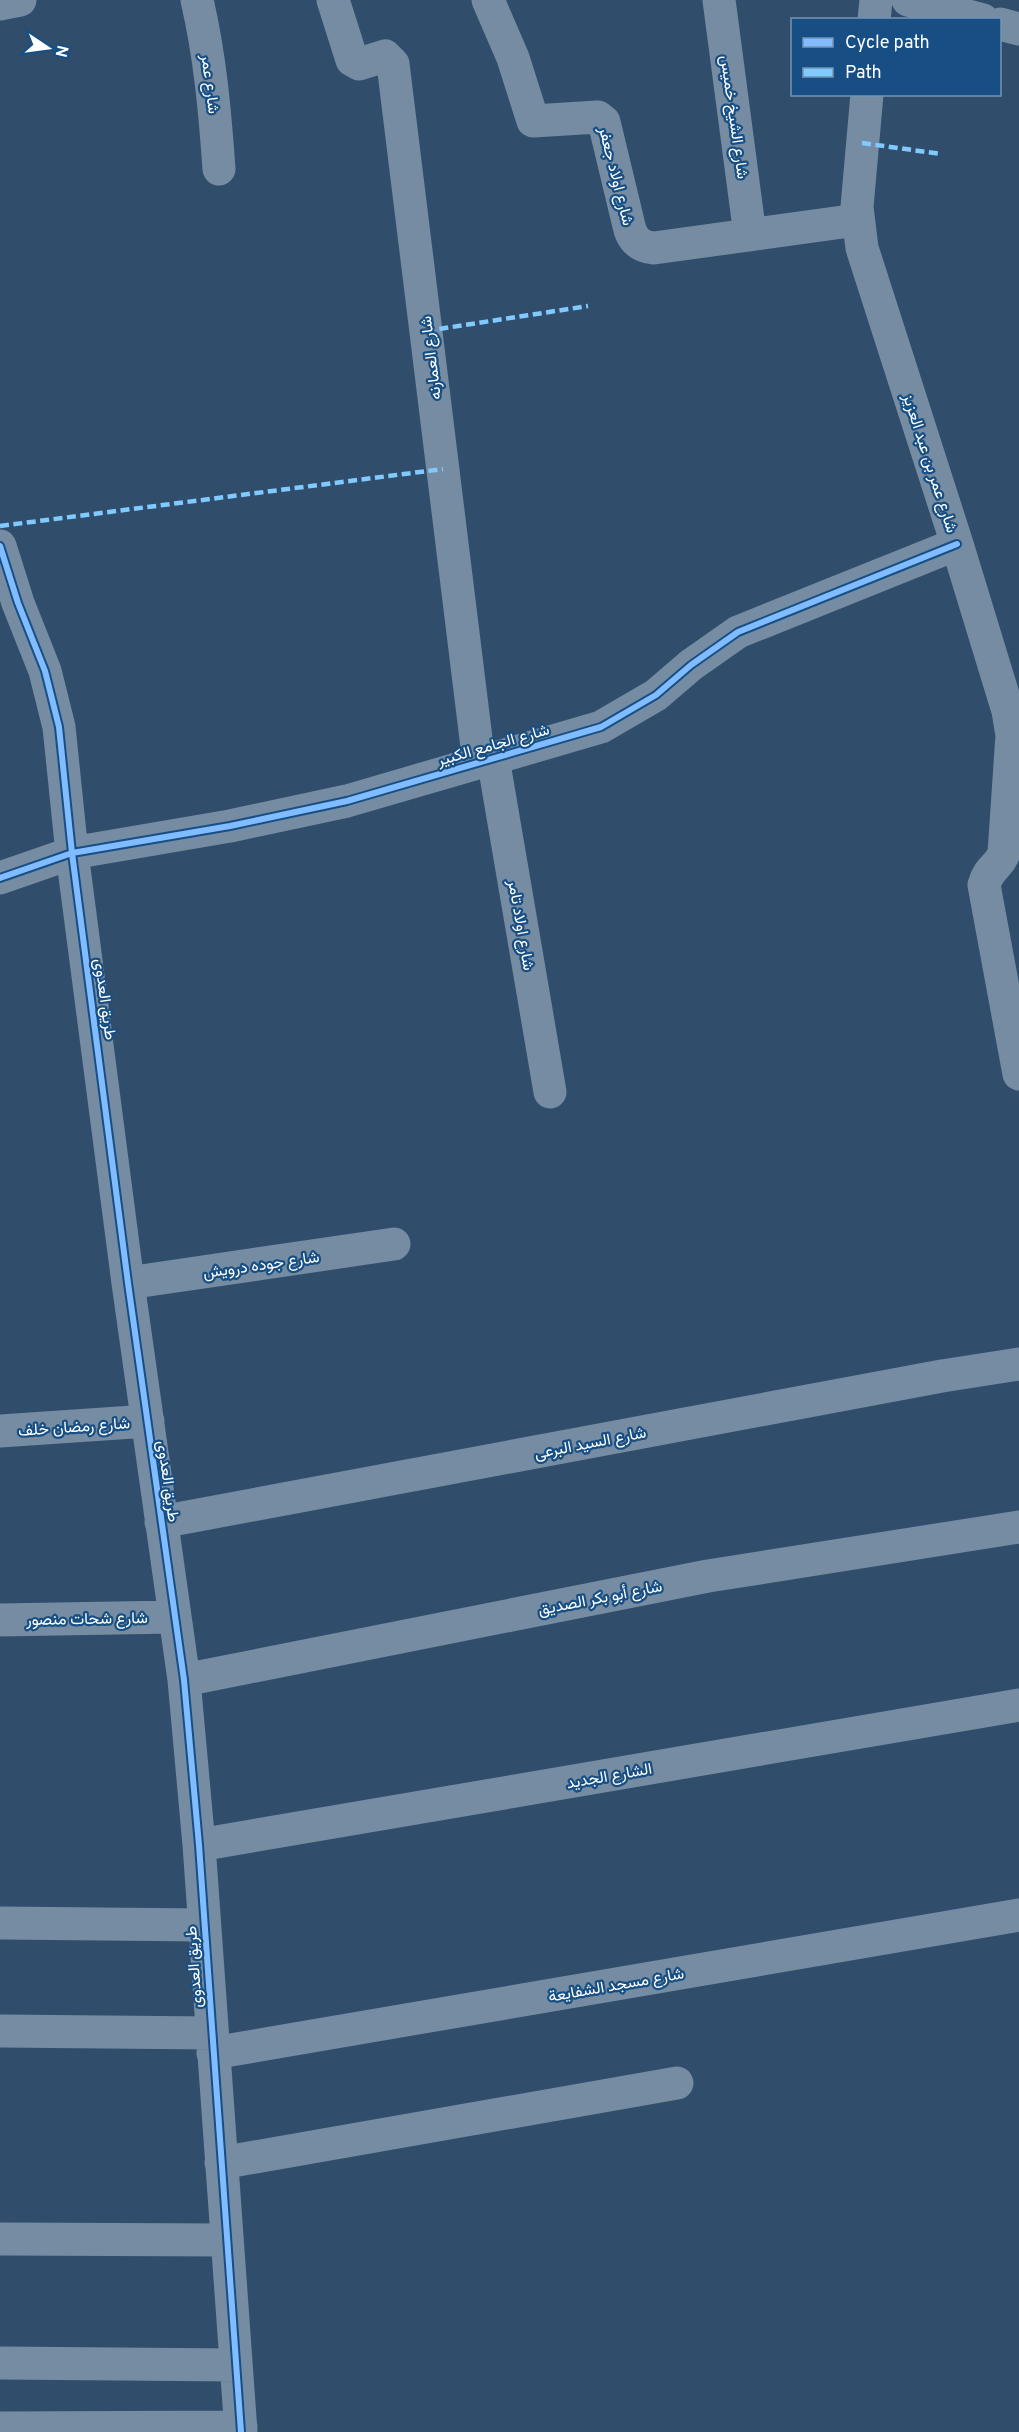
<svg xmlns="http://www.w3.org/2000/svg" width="1019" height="2432" viewBox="0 0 1019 2432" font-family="Overpass,Vazirmatn,sans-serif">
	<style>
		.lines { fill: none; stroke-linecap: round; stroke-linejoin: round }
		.minor { stroke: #768ca2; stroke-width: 33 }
		.quiet { stroke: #80caff; stroke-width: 4.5; stroke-dasharray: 9 4.5; stroke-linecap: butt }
		.cycleway-casing { stroke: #174f84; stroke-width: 10 }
		.cycleway { stroke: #80bcff; stroke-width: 6 }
		.labels { text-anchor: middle; stroke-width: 4.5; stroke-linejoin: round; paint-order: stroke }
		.street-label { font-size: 16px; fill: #fff; stroke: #174f84 }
	</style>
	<rect width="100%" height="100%" fill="#304e6c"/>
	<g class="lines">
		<path class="minor" d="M197,0c13,56 18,112 22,169
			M333,0l19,60 7,4 26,-8 8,8 86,699
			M488,0l25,58 20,63 65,-4 6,5 26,108c4,11 11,17 24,18l203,-28
			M719,0l31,235
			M908,0l75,20
			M0,4l20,-4
			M874,20l2,-20
			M1000,24l19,5
			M867,94l-10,113 5,41 95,296 51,167 4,24 -8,118c-5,14 -15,14 -20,32l35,189
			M0,546l18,57 27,68 14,56 13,126 56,430 56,397 15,165 42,587
			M493,758l57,334
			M0,878l72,-25 158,-27 117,-25 254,-74 55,-32 35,-30 47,-33 219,-88
			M128,1283l266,-39
			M0,1431l148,-10
			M161,1522l781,-146 77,-12
			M0,1620l174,-3
			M184,1680l524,-104 311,-49
			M199,1845l820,-140
			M0,1923l204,2
			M0,2031l212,2
			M213,2053l806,-138
			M221,2163l456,-80
			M0,2239l227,1
			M0,2363l236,2
			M0,2428l241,-1"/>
		<path class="quiet" d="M862,143l79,11
			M426,331l162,-25
			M0,526l443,-57"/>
		<defs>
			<path id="cycleway" d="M0,546l18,57 27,68 14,56 13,126 56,430 56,397 15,165 42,587
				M0,878l72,-25 158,-27 117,-25 254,-74 55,-32 35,-30 47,-33 219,-88"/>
		</defs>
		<use href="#cycleway" class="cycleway-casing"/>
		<use href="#cycleway" class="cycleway"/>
	</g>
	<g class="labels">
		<g class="street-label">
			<text transform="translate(211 84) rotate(83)" y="6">شارع عمر</text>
			<text transform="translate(735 117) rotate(82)" y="6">شارع الشيخ خميس</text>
			<text transform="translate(617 176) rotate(76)" y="6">شارع اولاد جعفر</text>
			<text transform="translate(430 358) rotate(-97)" y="6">شارع العمارنه</text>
			<text transform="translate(931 463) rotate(72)" y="6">شارع عمر بن عبد العزيز</text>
			<text transform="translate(493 744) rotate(-16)" y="6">شارع الجامع الكبير</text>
			<text transform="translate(522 925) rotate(80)" y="6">شارع اولاد تامر</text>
			<text transform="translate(106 999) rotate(82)" y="6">طريق العدوى</text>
			<text transform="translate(261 1264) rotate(-8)" y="6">شارع جوده درويش</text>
			<text transform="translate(74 1426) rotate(-4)" y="6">شارع رمضان خلف</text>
			<text transform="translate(590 1442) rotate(-11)" y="6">شارع السيد البرعى</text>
			<text transform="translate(169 1481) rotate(82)" y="6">طريق العدوى</text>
			<text transform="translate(600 1597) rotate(-11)" y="6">شارع أبو بكر الصديق</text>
			<text transform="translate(87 1618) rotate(-1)" y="6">شارع شحات منصور</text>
			<text transform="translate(609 1775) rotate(-10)" y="6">الشارع الجديد</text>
			<text transform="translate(193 1967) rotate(-94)" y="6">طريق العدوى</text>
			<text transform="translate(616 1984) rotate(-10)" y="6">شارع مسجد الشفايعة</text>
		</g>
	</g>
	<rect x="791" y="18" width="210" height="78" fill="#174f84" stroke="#7495b5" stroke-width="1.5"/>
	<rect x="803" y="38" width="30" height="9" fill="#80bcff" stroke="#7495b5" stroke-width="1.5"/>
	<text x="845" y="48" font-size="18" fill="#ffffff">Cycle path</text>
	<rect x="803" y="68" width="30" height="9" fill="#80caff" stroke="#7495b5" stroke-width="1.5"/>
	<text x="845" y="78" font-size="18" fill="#ffffff">Path</text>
	<g transform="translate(48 48) rotate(103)" stroke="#174f84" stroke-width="4.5" paint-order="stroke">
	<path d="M0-4.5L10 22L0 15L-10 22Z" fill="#ffffff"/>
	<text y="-9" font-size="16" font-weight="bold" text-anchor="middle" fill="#ffffff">N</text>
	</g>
</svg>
